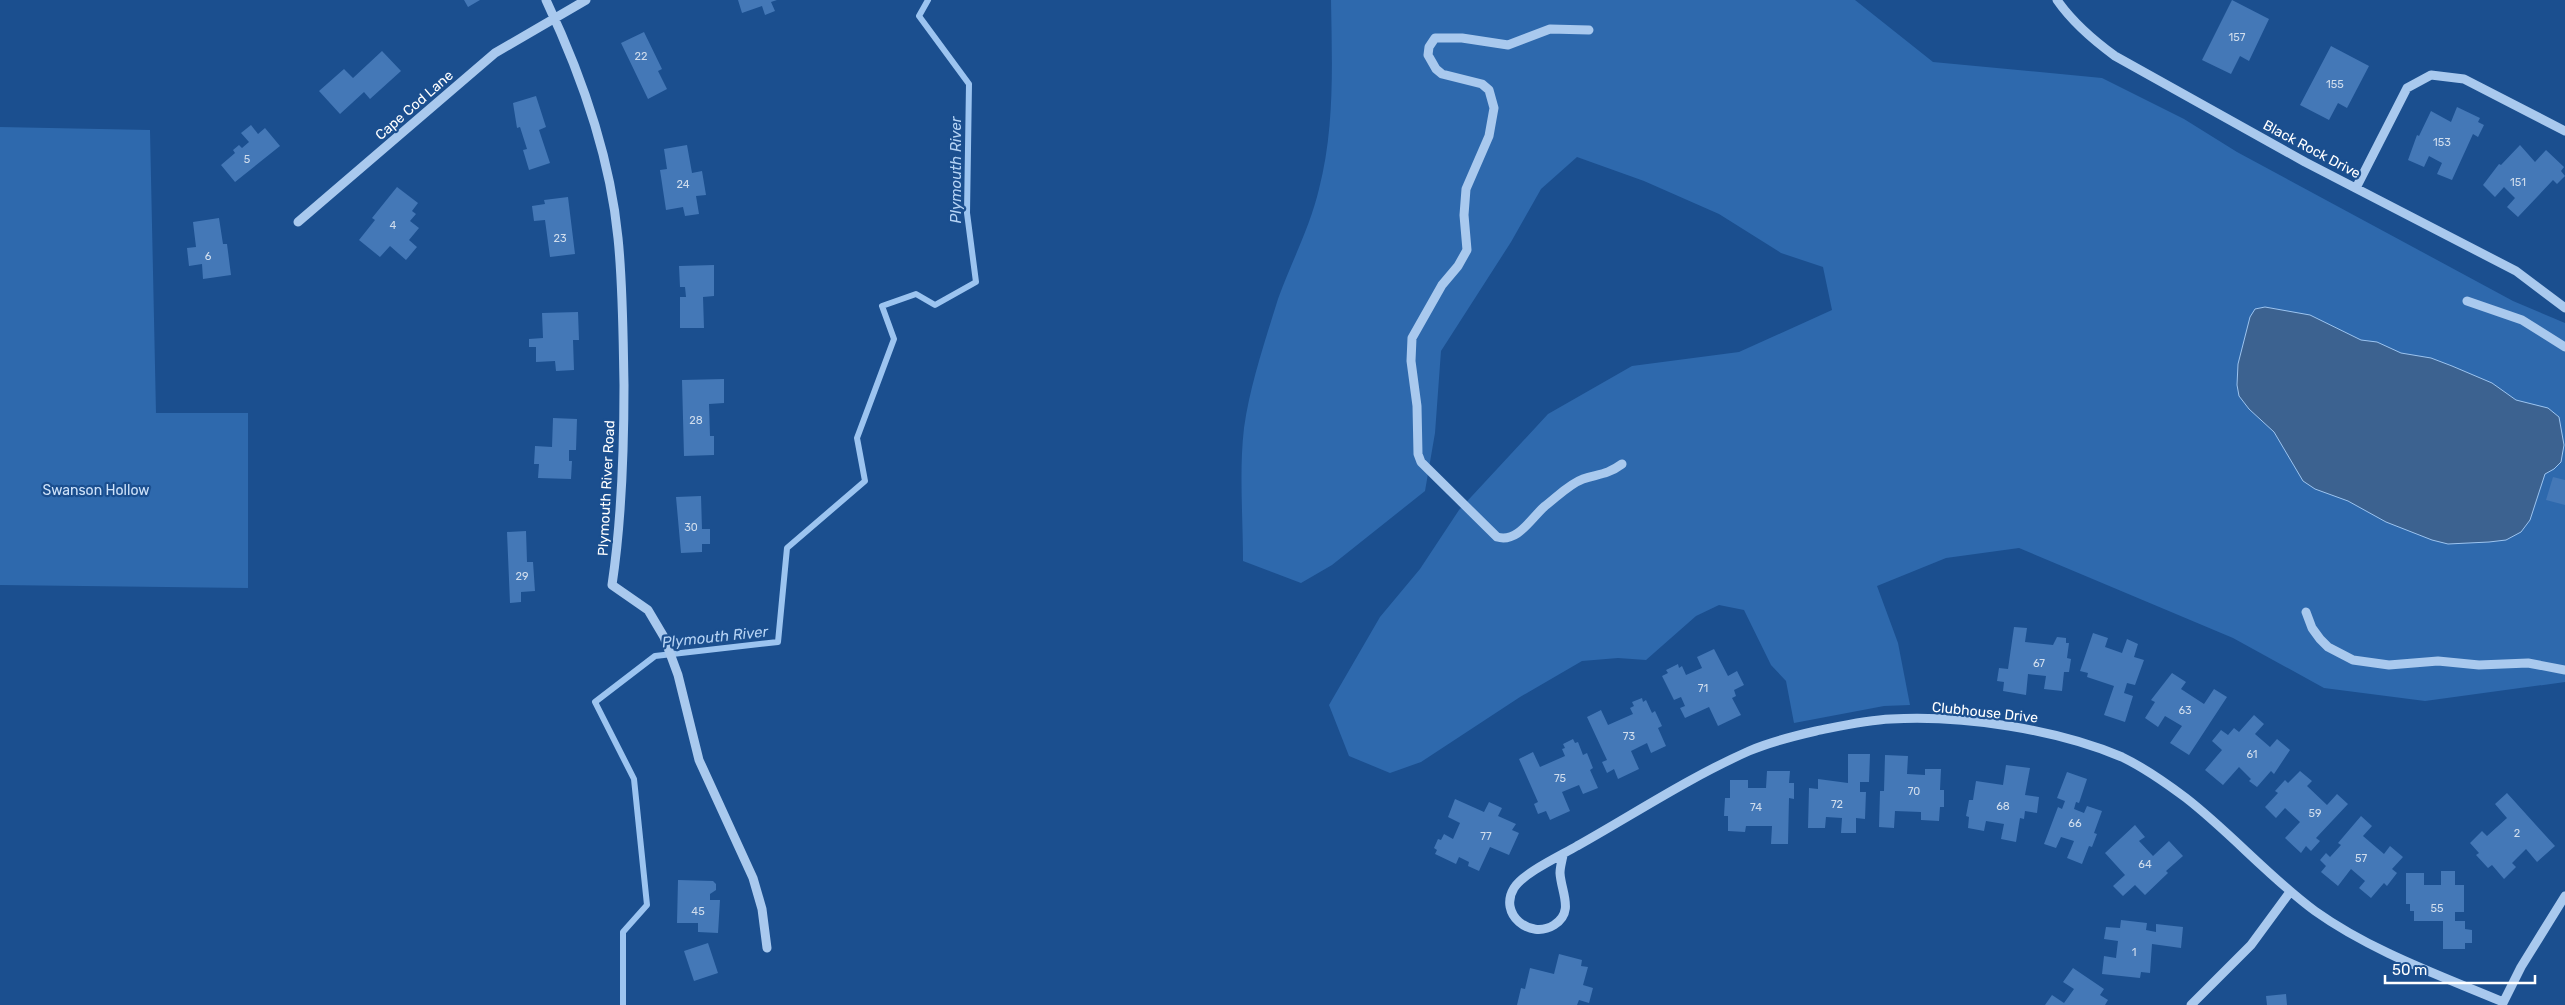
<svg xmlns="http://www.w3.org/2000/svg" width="2565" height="1005" viewBox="0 0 2565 1005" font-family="Rubik,sans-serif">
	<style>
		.green { fill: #2e69ad }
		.water { fill: #3c6290; stroke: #9cc4f0 }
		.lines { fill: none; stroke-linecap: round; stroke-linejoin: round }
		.stream { stroke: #9cc4f0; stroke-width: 6 }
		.building { fill: #4478b7 }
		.minor { stroke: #a9c9ee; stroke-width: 9 }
		.labels { text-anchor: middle; stroke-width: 4.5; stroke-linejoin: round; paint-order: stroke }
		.number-label { font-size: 11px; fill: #d0dded }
		.street-label { font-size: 14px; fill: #fff; stroke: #1b4f8f }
		.park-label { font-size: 14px; fill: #cfe3fa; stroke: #1b4f8f }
		.water-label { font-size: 15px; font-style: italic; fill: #b5d3f5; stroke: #1b4f8f }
	</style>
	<rect width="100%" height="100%" fill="#1b4f8f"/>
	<path class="green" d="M1331,0h524l78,62 169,16 82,41 53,33 276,149 52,22v359l-140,19 -101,-13 -91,-50 -214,-90 -73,10 -69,28 21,57 12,62 -26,1 -90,17 -8,-42 -15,-16 -27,-55 -25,-5 -23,11 -50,44 -28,-2 -36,3 -62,36 -99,65 -31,11 -41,-17 -20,-51 51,-88 40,-48 39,-59 89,-96 84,-48 107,-14 93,-42 -9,-43 -42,-14 -62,-39 -75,-33 -67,-24 -36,32 -30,53 -70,109 -6,82 -10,58 -93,74 -31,18 -58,-22c0,-44 -4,-90 1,-133 6,-43 21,-87 34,-129 13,-36 32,-72 41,-110 16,-62 13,-126 12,-189z
		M0,127l150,3 6,283h92v175l-248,-3z"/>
	<path class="water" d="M2265,307l45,8 51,25 16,2 24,11 30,5 21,8 40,17 24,17 32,8 11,9 5,28 -3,17 -7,7 -9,5 -15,46 -9,12 -15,8 -17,2 -41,2 -16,-4 -46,-18 -38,-21 -33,-12 -12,-8 -29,-49 -25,-23 -10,-13 -2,-11 1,-21 12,-47 5,-8z"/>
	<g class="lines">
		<path class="stream" d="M623,1005v-73l24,-27 -13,-126 -39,-77 60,-46 123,-14 9,-94 78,-67 -8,-43 37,-99 -12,-33 34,-12 19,11 41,-23 -9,-69 2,-129 -50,-68 9,-16"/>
	</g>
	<path class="building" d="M464,0h16l-12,7z
		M738,0h39l-6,2 4,9 -10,4 -3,-9 -20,7z
		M2232,0l37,19 -20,42 -9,-5 -9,18 -29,-14z
		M644,32l18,37 -4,2 9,18 -19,10 -27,-56z
		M2331,46l38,20 -22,42 -9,-5 -9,17 -29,-15z
		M382,51l19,20 -31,28 -6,-7 -24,22 -21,-23 25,-22 9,9z
		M536,96l10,31 -7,3 11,33 -21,7 -6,-20 4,-1 -7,-22 -3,1 -4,-25z
		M2457,107l23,11 -2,4 6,3 -6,12 -5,-3 -21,46 -15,-6 5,-11 -13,-7 -5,11 -16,-7 9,-25 2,1 12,-25 20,11z
		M251,125l7,9 7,-6 15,18 -45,36 -14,-17 14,-12 -2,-3 6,-5 3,3 7,-6 -8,-9z
		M687,145l5,28 10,-2 4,24 -10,1 3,18 -14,2 -2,-9 -17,3 -6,-40 7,-1 -3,-20z
		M2520,145l15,17 11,-12 18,17 -3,4 4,5 -8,8 -4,-4 -35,37 -11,-10 8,-9 -11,-11 -9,10 -12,-12 16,-21 2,1z
		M397,187l21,16 -6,8 4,3 -6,7 9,7 -10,12 8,7 -11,13 -16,-14 -10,11 -21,-17 16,-20 -3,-2z
		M568,197l7,57 -25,3 -5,-37 -11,1 -2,-15 13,-2 -1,-4z
		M219,218l4,26h4l4,31 -28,4 -1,-15 -13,2 -2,-18 9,-1 -3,-25z
		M714,265v31l-11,1 1,31h-24v-31h6l-1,-10h-5l-1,-21z
		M578,312l1,28h-6l1,30 -18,1 -1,-10 -19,1v-15h-7v-8l14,-1 -1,-25z
		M724,379v24l-15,1 1,32h4v19l-30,1 -2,-76z
		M553,418l24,1 -1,31h-7v11h3l-1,18 -33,-1 1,-14h-5l1,-18 17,1z
		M2553,477l12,3v25l-19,-5z
		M701,496l1,33h8v15h-8v8l-21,1 -5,-56z
		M526,531l1,31h6l2,29 -14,1v10l-11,1 -3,-71z
		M2014,627l13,1 -2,14 28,3 4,-8 9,1v5h3l-2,15 4,1 -2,13h-5l-2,19 -18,-2 2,-13 -18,-2 -2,21 -23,-4 1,-9 -7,-1 2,-13 9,1z
		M2093,633l15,5 -3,9 17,6 5,-14 11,5 -4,13 10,3 -9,25 -8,-2 -3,10 9,3 -8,26 -21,-7 10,-29 -27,-9 1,-4 -8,-2z
		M1714,649l14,27 9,-5 7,14 -10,5 2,6 -4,2 9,17 -23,11 -9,-19 -24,11 -5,-10 5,-2 -4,-9 -7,3 -12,-24 6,-3 -2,-3 12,-6 1,4 3,-2 4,9 16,-7 -5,-11z
		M2172,673l14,9 -5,7 23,15 10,-15 13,8 -38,58 -19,-12 12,-17 -17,-10 -7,11 -13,-9 10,-16 -4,-2z
		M1642,698l1,4 3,-2 6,13 3,-2 7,15 -4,2 8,18 -15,7 -4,-10 -16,8 8,18 -21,10 -4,-10 -7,4 -5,-11 5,-2 -20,-43 14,-7 7,15 25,-11 -3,-6 4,-2 -2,-4z
		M2254,715l10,9 -9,10 15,13 7,-8 13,11 -16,24 -3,-3 -14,16 -8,-6 2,-2 -12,-12 -16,18 -18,-15 17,-20 -10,-9 9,-11 7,5 6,-7 5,4z
		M1573,739l2,4 3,-1 5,13 4,-2 6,15 -3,2 8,18 -15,6 -4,-9 -17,7 8,19 -20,9 -4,-9 -8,3 -4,-10 4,-2 -19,-43 14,-7 7,15 25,-11 -3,-7 3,-1 -2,-4z
		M1848,754h22l-1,28h-9v10h6l-1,27 -9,-1v15h-15l1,-15 -16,-1 -1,11h-17l1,-40 9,1v-10l30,4z
		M1885,755l23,1 -1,18 18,1v-6h16l-1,21h4v17h-4l-1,14 -18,-1v-8l-26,-1 -1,17 -15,-1 1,-36h4z
		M2006,765l24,3 -5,27 14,2 -2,16 -12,-2 -1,8 -4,-1 -4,24 -15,-3 3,-15 -18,-3 -2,10 -16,-3 1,-11 -3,-1 3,-16h4l3,-19 27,4z
		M1767,771h23l-1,12h5v16l-5,-1 -1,46h-17l1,-18h-26l-1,6 -17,-1v-15h-4l1,-18h5v-18h18v8h18z
		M2300,771l12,10 -5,5 20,19 10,-11 11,10 -32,34 4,3 -9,10 -5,-5 -5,7 -16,-15 15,-16 -15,-14 -9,10 -11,-11 13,-14 -3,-2 10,-11 3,3z
		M2067,772l20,7 -8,24 -3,-1 -2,7 10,4 3,-7 15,5 -8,22 3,1 -5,13 -3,-1 -7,18 -15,-6 7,-17 -13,-4 -5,11 -12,-4 14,-37 4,2 3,-8 -8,-3z
		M2507,793l48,53 -18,16 -11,-13 -14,14 4,4 -12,12 -12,-14 -4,3 -12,-13 3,-2 -9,-10 12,-12 5,5 20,-18 -12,-14z
		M1455,799l29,13 5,-10 13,6 -4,8 18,8 -4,6 7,3 -10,22 -19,-8 -11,24 -11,-5 1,-4 -10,-5 -3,7 -21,-10 2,-4 -3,-2 4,-9 3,1 3,-6 9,5 7,-16 -12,-6z
		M2361,816l11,10 -9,10 21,18 6,-8 13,11 -11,12 5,4 -10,13 -3,-3 -13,15 -12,-10 6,-7 -14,-12 -13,17 -17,-14 5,-6 -6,-6 6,-7 4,4 11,-12 -3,-2z
		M2135,825l10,12 -6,4 14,15 16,-15 14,15 -17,15 2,2 -23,22 -10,-10 -12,11 -10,-10 12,-11 -20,-22z
		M2441,871h14v14h9v27h-9v9h10v8l7,1v13h-7v6h-22v-28h-29v-10h-4v-7h-4v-31h18v12h17z
		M678,880l35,1 3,3v6l-6,4v6h10l-2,33 -20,-1v-9h-21z
		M2121,920l26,3 -1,7 10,2v-8l27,3 -2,21 -29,-4 -2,29 -9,-1 -1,6 -38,-4 2,-18 12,2 2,-17 -14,-2 2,-12 14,1z
		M708,943l10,30 -24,8 -10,-30z
		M1559,954l23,6 -1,6 7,1 -5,18 10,3 -4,15 -10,-3 -2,5h-60l4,-17 4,1 5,-21 24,6z
		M2073,968l31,21 -4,6 8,5 -3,5h-60l7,-10 12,8 10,-14 -11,-7z
		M2286,994l1,11h-20l-1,-9z"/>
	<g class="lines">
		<path class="minor" d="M546,0c35,74 64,155 72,238 5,48 5,98 6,147 0,67 -2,133 -12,200l36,25 16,27 14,38 21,85 54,118 9,31 5,39
			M2057,0c16,23 36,40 58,56l190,106 211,109 49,37
			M1589,30l-39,-1 -42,16 -46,-7h-27l-6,9 -1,8 8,14 6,5 40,10 7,6 5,18 -5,28 -23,53 -2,26 3,35 -9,16 -16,19 -30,53 -1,23 6,45 1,48 3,8 76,75c21,6 34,-19 48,-31 12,-9 24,-22 38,-27 15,-5 24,-4 39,-15
			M2356,188l51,-100 24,-13 33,4 101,52
			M298,222l197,-169 91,-53
			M2467,301l55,19 43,27
			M2306,612l6,16 8,11 8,8 25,13 36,5 49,-4 41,4 49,-2 37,7
			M1563,855c-1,6 -3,12 -3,18 1,19 15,39 -6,52 -24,15 -56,-11 -40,-37 9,-15 48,-33 63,-42 57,-32 113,-69 172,-95 21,-9 45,-15 67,-20 25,-5 50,-11 75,-12 72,-4 165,10 231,38 23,11 44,26 64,41 45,35 83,79 129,113 56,40 124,64 188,91
			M2191,1005l60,-60 39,-53
			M2502,1005l19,-38 44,-71"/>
	</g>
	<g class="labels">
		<g class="number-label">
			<text x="2237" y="41">157</text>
			<text x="641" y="60">22</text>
			<text x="2335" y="88">155</text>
			<text x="2442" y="146">153</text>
			<text x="247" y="163">5</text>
			<text x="2518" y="186">151</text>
			<text x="683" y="188">24</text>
			<text x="393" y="229">4</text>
			<text x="560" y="242">23</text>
			<text x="208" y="260">6</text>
			<text x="696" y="424">28</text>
			<text x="691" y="531">30</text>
			<text x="522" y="580">29</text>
			<text x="2039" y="667">67</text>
			<text x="1703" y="692">71</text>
			<text x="2185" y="714">63</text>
			<text x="1629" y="740">73</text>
			<text x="2252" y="758">61</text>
			<text x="1560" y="782">75</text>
			<text x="1914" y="795">70</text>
			<text x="1837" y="808">72</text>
			<text x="2003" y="810">68</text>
			<text x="1756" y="811">74</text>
			<text x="2315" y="817">59</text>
			<text x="2075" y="827">66</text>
			<text x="2517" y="837">2</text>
			<text x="1486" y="840">77</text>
			<text x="2361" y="862">57</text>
			<text x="2145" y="868">64</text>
			<text x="2437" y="912">55</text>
			<text x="698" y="915">45</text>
			<text x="2134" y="956">1</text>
		</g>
		<g class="street-label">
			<text transform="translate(414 105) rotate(-41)" y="5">Cape Cod Lane</text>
			<text transform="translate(2312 149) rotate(28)" y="5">Black Rock Drive</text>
			<text transform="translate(606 488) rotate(-87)" y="5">Plymouth River Road</text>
			<text transform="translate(1985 712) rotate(6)" y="5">Clubhouse Drive</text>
		</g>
		<g class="park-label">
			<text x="96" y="495">Swanson Hollow</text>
		</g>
		<g class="water-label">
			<text transform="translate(956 170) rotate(-90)" y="5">Plymouth River</text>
			<text transform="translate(715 637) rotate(-6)" y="5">Plymouth River</text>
		</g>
	</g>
	<path d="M2385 975v8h150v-8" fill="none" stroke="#ffffff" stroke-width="2.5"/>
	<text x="2392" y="975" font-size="15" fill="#ffffff" stroke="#1b4f8f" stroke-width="4" paint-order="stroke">50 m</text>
</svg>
